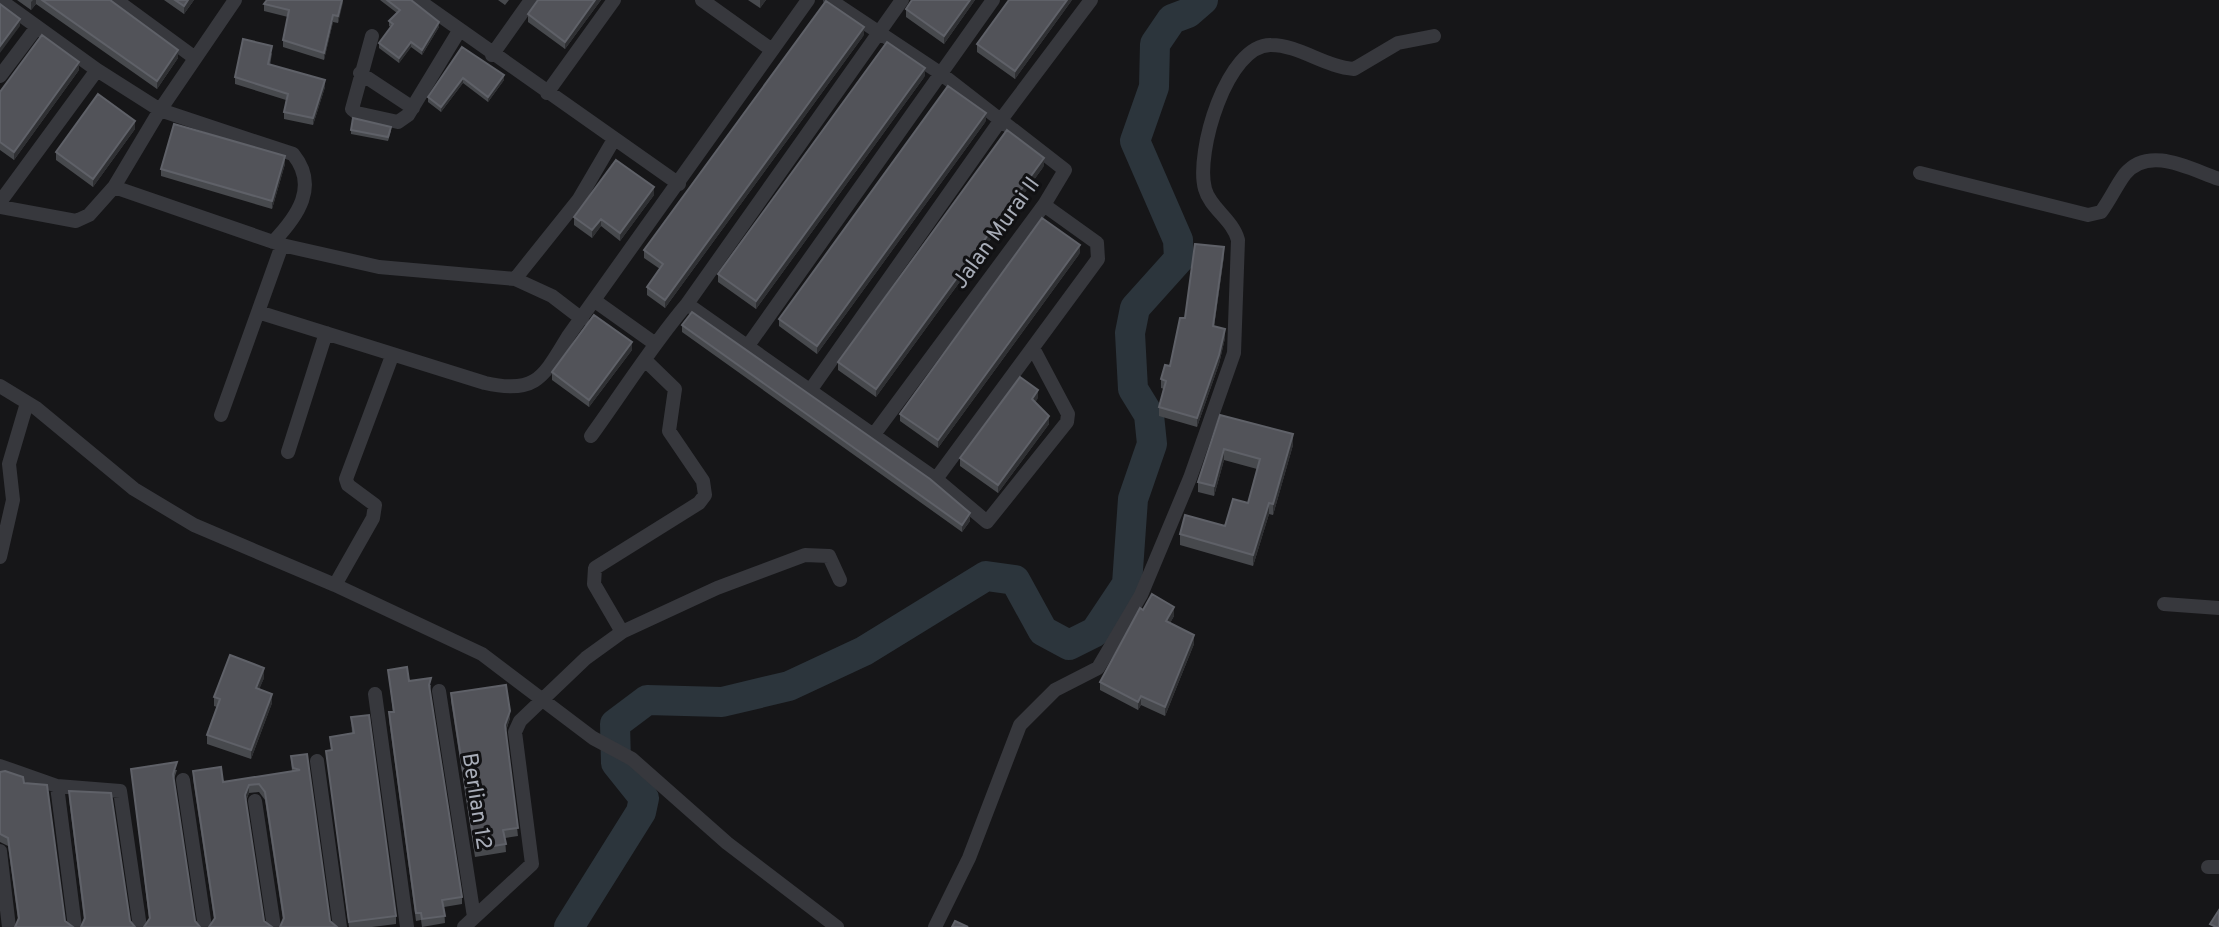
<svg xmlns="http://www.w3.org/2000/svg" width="2219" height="927" viewBox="0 0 2219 927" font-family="Overpass,sans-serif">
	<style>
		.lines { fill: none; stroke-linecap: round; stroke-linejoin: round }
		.river { stroke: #2c353c; stroke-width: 30 }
		.minor { stroke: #37383d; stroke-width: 14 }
		.wall { fill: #47494d }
		.shaded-wall { fill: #2f3033 }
		.building { fill: #525359; stroke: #5f6168; stroke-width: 2 }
		.labels { text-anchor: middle; stroke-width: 6; stroke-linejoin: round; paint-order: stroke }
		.street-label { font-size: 22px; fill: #a8adb8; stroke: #111113 }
	</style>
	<rect width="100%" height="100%" fill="#161618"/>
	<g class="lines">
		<path class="river" d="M569,927l72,-115 3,-14 -28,-35 -1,-39 32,-24 75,2 67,-16 75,-35 122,-75 29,4 28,51 26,14 26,-13 32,-48 6,-85 19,-55 -3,-29 -16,-26 -3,-56 5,-25 44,-49 -1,-19 -43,-99 19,-54 1,-43 17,-25 16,-6 15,-13"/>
		<path class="minor" d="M0,0l97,70 63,40 133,44c26,32 5,62 -20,88
			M116,0l79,58
			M418,0l261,184
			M702,0l70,50
			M830,0l110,73 125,97 -21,35 -172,232
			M372,36l-20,73 5,4 41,9 10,-7 51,-84
			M492,55l39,-55
			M360,73l53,35
			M0,76l37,-49
			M547,93l67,-93
			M1920,173l168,42 13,-3c9,-12 15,-26 24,-38 24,-29 65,-5 94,5
			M114,187l168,58 97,22 136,12 37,17 30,23
			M0,202l97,-132
			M0,207l76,14 13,-6 25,-28 46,-77 75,-110
			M282,245l-24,67 227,71c53,12 59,-8 84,-48l239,-335
			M515,279l64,-80 34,-58
			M595,301l59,42
			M687,304l249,175 51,43 80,-100 1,-8 -35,-66
			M747,347l246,-347
			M0,386l36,22 98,81 60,36 141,60 147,69 111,84 39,21 95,84 110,84
			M809,392l191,-271 91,-121
			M221,415l37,-103
			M591,436c32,-44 61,-91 96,-132l215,-304
			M288,452l38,-119
			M936,479l162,-220 -1,-16 -53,-38
			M0,557l13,-57 -4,-36 18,-61
			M335,585l38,-67 2,-13 -27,-20 -2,-6 46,-123
			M2164,604l55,4
			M622,632l-28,-48 1,-16 104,-65 6,-8 -2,-14 -34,-50 6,-42 -30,-29
			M439,691l35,226
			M375,694l32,233
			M317,761l23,166
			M0,766l57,20 63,5 20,136
			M183,780l22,147
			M57,786l18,141
			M255,801l19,126
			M0,851l9,76
			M2208,867h11
			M464,927l68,-63 -17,-132 5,-11 66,-63 36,-26 95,-44 88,-33 24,1 11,24
			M935,927l34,-69 51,-133 35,-35 43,-22 43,-73 49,-117 44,-125 4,-113c-5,-20 -28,-32 -33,-51 -10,-36 22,-145 66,-144 28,0 54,22 83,24l44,-26 36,-7"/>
	</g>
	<path class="wall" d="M17,0h93l68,58 -21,31 -121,-85 -5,6z
		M164,0h30l-10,14z
		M343,0l-5,23 -5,-1 -9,38 -41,-13v-7l5,-23 -24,-6v-7z
		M380,0h31l28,27 -17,28 -11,-8 -12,16 -20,-15v-5l12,-16 -2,-1v-5l8,-8z
		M498,0h11l-4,5z
		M601,0l-36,49 -37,-27v-8z
		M748,0h18l-6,8z
		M975,0l-31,44 -38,-27v-8z
		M1072,0l-57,79 -38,-27v-8z
		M864,35l-199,273 -18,-13v-8l13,-18 -16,-11v-8z
		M462,47l42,33 -16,22 -25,-19 -22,29 -13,-10v-5z
		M272,53l-2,12 55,22 -12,38 -29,-6v-7l2,-12 -51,-16v-7z
		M79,70l-65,90 -14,-10v-58z
		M925,76l-169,233 -38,-27v-8z
		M986,121l-169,233 -38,-28v-7z
		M135,129l-42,58 -37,-27v-8z
		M351,130l40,1 -3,10 -37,-7z
		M285,164l-13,45 -111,-33v-7z
		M1044,166l-168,231 -38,-27v-8z
		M654,195l-34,46 -19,-15 -9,12 -18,-13v-8z
		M1080,253l-142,195 -38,-27v-7z
		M1224,256l-10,70 11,12 -6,26 -22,63 -38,-11v-9l5,-18 -3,-1v-9l9,-13 15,-48z
		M682,325l288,196 -8,11 -280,-200z
		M632,350l-43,57 -37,-27v-8z
		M1038,398l-3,4 14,22 -51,69 -38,-27v-8z
		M1220,415l73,30 -20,70 -4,-1 -16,52 -73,-21v-11l45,-8 23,-23 9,-34 -33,-9 -10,36 -16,-4v-10z
		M1143,610l31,6 -4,7 24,21 -29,72 -24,-11 -3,5 -38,-20v-8z
		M388,670l21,11 22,4 -1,5 32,207v7l-18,3 1,16 -23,4 -1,-7 -5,1 -27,-201v-8h4z
		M264,678l-5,11 13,14 -21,56 -44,-15v-9l10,-28 -3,-1v-9z
		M451,693l59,25 -4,13 12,105 -13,2 1,14 -31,5 -24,-156z
		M351,717l45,199v8l-24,3h-23l-23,-176 5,-1 -1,-13 22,-4z
		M307,754l23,167 -49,6 2,-7 -18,-120 -6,-8 -10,1 -3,8 -32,118 -21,-140v-8l30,11 69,-10 -1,-16z
		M131,769l46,1 -3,9 21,142 -46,-2z
		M0,772l24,11 41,138 -47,-1 -10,-74 -8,-4z
		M69,791l42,2 -27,127 -15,-121z"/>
	<path class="shaded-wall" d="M33,0h3v4l-5,6v-8z
		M188,0h6l-10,14v-8z
		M342,0l1,3 -5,20v-7z
		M595,0h6l-36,49v-7z
		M760,0h6l-6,8z
		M970,0h5l-31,44v-8z
		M1067,0h5l-57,79v-8z
		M333,15v7l-9,38v-7z
		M20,19v7l-20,27v-7z
		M439,22v5l-17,28v-5z
		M864,27v8l-199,273v-8z
		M411,42v5l-12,16v-5z
		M178,50v8l-21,31v-8z
		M79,62v8l-65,90v-8z
		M925,68v8l-169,233v-8z
		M504,75v5l-16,22v-5z
		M463,78v5l-22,29v-5z
		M325,80v7l-12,38v-7z
		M986,113v8l-169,233v-8z
		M135,121v8l-42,58v-8z
		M285,156v8l-13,45v-8z
		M1044,158v8l-168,231v-8z
		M654,187v8l-34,46v-8z
		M601,219v7l-9,12v-8z
		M1080,245v8l-142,195v-8z
		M1224,247v9l-11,79v-9z
		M1225,329v9l-6,26 -22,63v-9z
		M632,342v8l-43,57v-7z
		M1038,390v8l-6,9v-8z
		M1049,416v8l-51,69v-8z
		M1293,434v11l-20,70v-11z
		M1224,449v11l-10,36v-10z
		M1269,503v11l-16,52v-11z
		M970,513v8l-8,11v-7z
		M1174,607v9l-8,14v-9z
		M1194,635v9l-29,72v-9z
		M264,668v10l-8,19v-9z
		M272,694v9l-21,56v-9z
		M1141,696v9l-3,5v-8z
		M510,711v7l-5,15v-8z
		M249,785v8l-4,9v-7z"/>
	<path class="building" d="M42,0h68l68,50 -21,31z
		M175,0h13l-4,6z
		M267,0h75l-4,16 -5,-1 -9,38 -41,-13 6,-30 -25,-6z
		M387,0h24l28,22 -17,28 -11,-8 -12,16 -20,-15 14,-19 -4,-3 11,-11z
		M538,0h57l-30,42 -37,-28z
		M912,0h58l-26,36 -38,-27z
		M1009,0h58l-52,71 -38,-27z
		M826,1l38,26 -199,273 -18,-13 16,-23 -19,-14z
		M0,4l20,15 -20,27z
		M42,35l37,27 -65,90 -14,-10v-50z
		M243,39l29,7 -4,18 57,16 -12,38 -29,-6 4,-18 -53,-17z
		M887,42l38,26 -169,233 -38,-27z
		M462,47l42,28 -16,22 -25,-19 -22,29 -13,-10z
		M948,86l38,27 -169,233 -38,-27z
		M98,94l37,27 -42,58 -37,-27z
		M353,118l38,9 -3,10 -37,-7z
		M174,124l111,32 -13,45 -111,-32z
		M1007,130l37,28 -168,231 -38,-27z
		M616,160l38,27 -34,46 -19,-14 -9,11 -18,-13z
		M1042,218l38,27 -142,195 -38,-26z
		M1195,244l29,3 -11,79 12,3 -6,26 -22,63 -38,-11 7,-26 -5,-2 4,-14 5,1 10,-48h5z
		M692,312l238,167 40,34 -8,12 -280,-200z
		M594,315l38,27 -43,58 -37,-28z
		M1020,377l18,13 -6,9 17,17 -51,69 -38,-27z
		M1220,415l73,19 -20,70 -4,-1 -16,52 -73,-21 5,-19 40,11 8,-27 15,4 12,-44 -36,-10 -10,37 -16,-4z
		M1152,594l22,13 -8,14 28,14 -29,72 -24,-11 -3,6 -38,-20 40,-74 3,2z
		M230,655l34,13 -8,20 16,6 -21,56 -44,-15 13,-36 -6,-2z
		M407,667l2,14 22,-3 -2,7 33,212 -20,3 3,16 -23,3 -1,-6h-5l-27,-201h5l-6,-42z
		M506,685l4,26 -5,14 13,103 -15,2 3,14 -31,5 -24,-156z
		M369,715l27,201 -47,6 -23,-171 6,-1 -2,-13 24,-4 -3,-16z
		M307,754l23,167 7,6h-57l4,-9 -19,-126 -6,-8 -10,1 -4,10 19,126 8,6h-63l6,-9 -22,-147 28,-4 2,15 77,-12 -7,-2 -2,-12z
		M177,762l-4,12 22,147 5,6h-56l6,-9 -19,-149z
		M5,771l18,6 1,6 23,2 18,136 8,6h-58l4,-9 -11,-80 -8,-4v-62z
		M69,791l42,2 19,128 5,6h-54l4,-9z
		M2219,910v17h-3l-6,-3z
		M955,921l13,6h-16z"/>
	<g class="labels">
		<g class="street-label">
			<text transform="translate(995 232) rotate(-54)" y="8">Jalan Murai II</text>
			<text transform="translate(478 801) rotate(81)" y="8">Berlian 12</text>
		</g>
	</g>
</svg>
